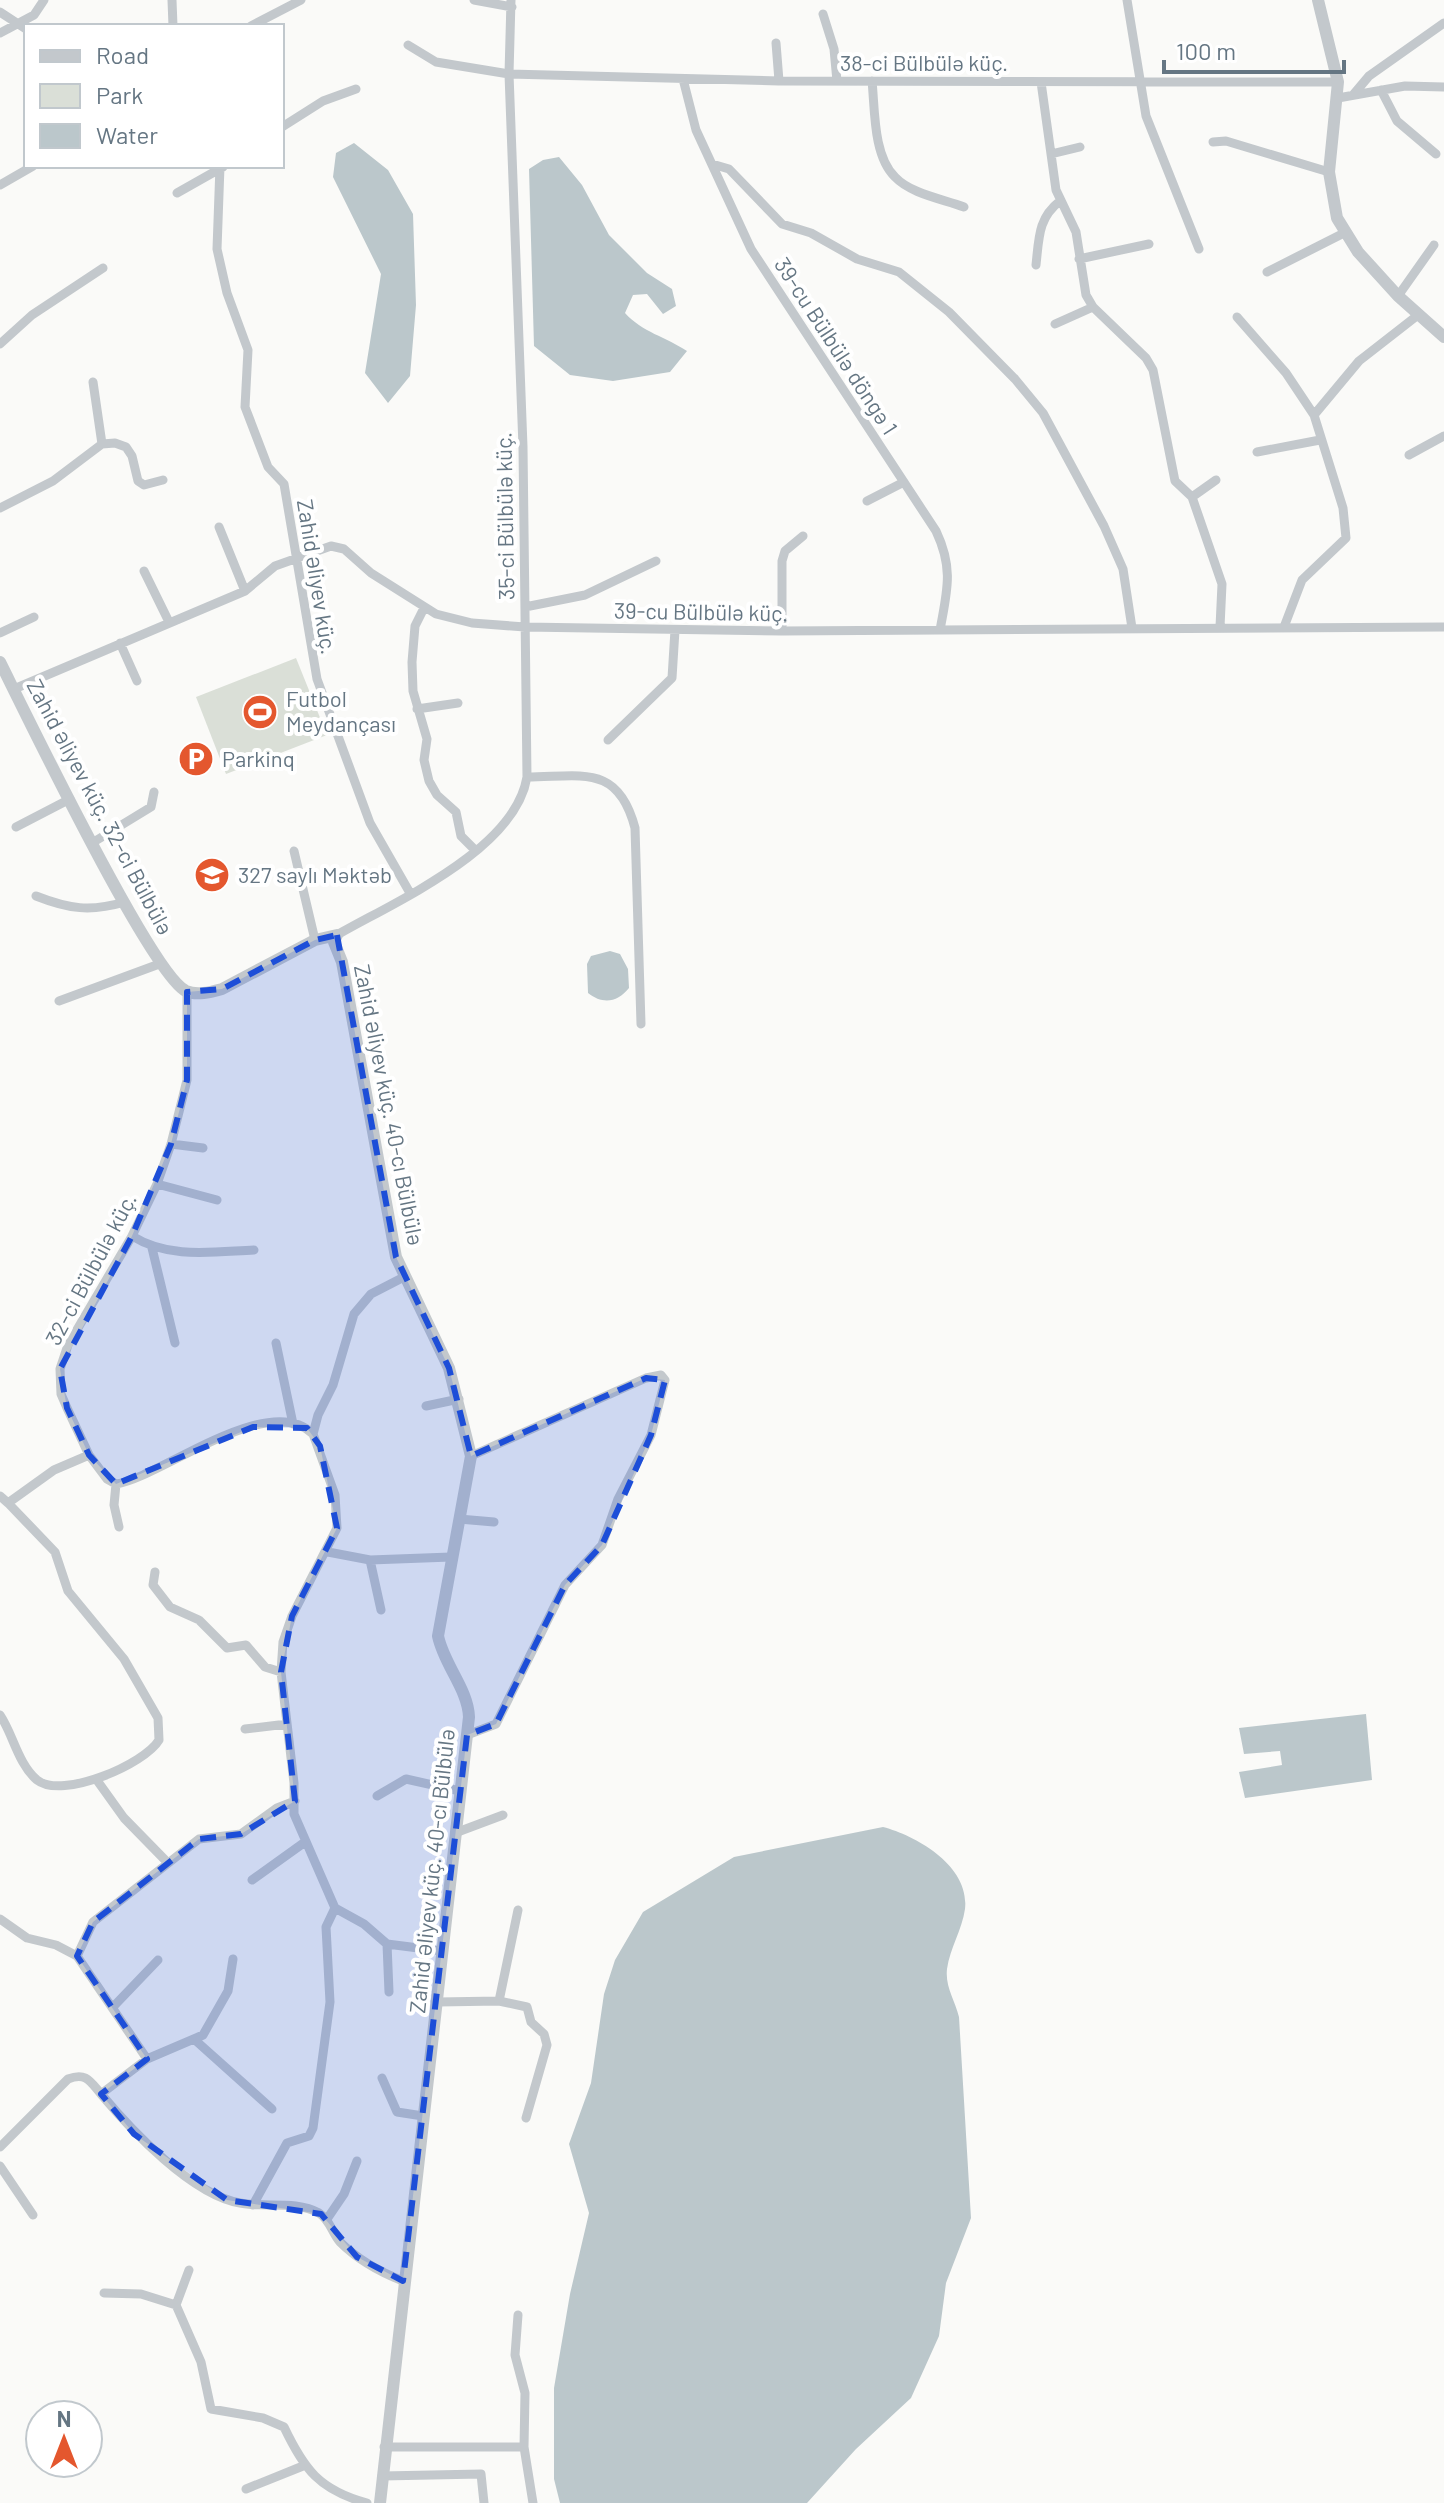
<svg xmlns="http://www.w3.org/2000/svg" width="1444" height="2503" viewBox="0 0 1444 2503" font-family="Barlow,sans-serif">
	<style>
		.green { fill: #dadfd7 }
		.water { fill: #bbc7cb }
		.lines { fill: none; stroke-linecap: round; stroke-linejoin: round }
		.minor { stroke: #c3c8cc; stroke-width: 9 }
		.tertiary { stroke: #c3c8cc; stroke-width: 12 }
		.marked { fill: #1d4ed8; fill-opacity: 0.2; stroke: #1d4ed8; stroke-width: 6; stroke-dasharray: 16 10; stroke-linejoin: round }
		.labels { text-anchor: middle; stroke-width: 8; stroke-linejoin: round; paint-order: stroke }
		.street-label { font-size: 22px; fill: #657683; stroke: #fff }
		.poi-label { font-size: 22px; fill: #657683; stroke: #fff; text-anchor: start }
	</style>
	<rect width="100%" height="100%" fill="#fafaf8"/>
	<path class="green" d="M296,658l31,77 -101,39 -30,-77z"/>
	<path class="water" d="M354,143l34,27 25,44 3,91 -6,71 -22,27 -23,-30 16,-99 -48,-97 3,-24z
		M559,157l23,28 27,50 38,38 25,16 4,17 -13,8 -16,-20 -14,1 -8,18c17,19 41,24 62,38l-17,21 -57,9 -43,-6 -36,-29 -5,-177 14,-9z
		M610,951l10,3 8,15 1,19c-11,14 -26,17 -41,5l-1,-29 4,-8z
		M1366,1714l6,66 -127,18 -6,-26 43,-7 -2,-14 -36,3 -5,-26z
		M883,1827c34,9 87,39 82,82 -3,21 -15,39 -18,60 -2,18 8,31 12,48l12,201 -25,65 -7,53 -28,62 -55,51 -49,54h-247l-6,-24v-91l16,-94 19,-81 -20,-69 22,-61 13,-89 11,-34 28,-48 91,-55z"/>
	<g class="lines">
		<path class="minor" d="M172,0l1,26
			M474,0l38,7
			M1127,0l19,116 53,133
			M0,12l26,17
			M823,14l11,35 3,32
			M251,26l50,-26
			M0,33l34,-18 10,-15
			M776,43l3,38
			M408,45l28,17 73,12 270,7 559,1
			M683,79l13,51 55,119 185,282c18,38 11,60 4,99
			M872,81c3,28 1,75 23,96 16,17 48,22 69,30
			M1041,82l15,108 20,42 10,63 7,12 53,51 7,12 22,111 17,16 30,87 -2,43
			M1381,90l16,31 39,33
			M1353,95l16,-19 75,-53
			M1338,98l67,-12 39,1
			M282,127l41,-26 33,-12
			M1213,142l13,-1 103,31
			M1051,154l29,-7
			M712,164l17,5 53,55 29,9 46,26 42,13 50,40 66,67 28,34 61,113 19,43 9,59
			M220,166l-3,83 10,44 21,57 -3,57 23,60 16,17 33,195 53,144 40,70
			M0,185l33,-19
			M177,193l46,-26
			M1079,259l70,-15
			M1036,265c3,-27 2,-47 24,-64
			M1267,272l77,-39
			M1398,296l36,-51
			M1237,317l49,56 28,42
			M1055,324l38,-17
			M0,344l32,-29 71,-47
			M93,382l9,62
			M1257,452l63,-12
			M1409,455l35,-19
			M1192,497l24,-17
			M867,501l37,-19
			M0,508l53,-27 49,-37 13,-1 11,4 6,9 6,25 6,4 19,-5
			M219,527l26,64
			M144,571l25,51
			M525,607l60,-12 71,-34
			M424,608l-9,18 -3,36 1,29 14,48 -3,21 5,21 8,14 19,17 5,24 15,15
			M1284,627l18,-47 44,-42 -3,-30 -29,-93 45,-54 59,-46
			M782,631v-70l3,-10 18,-15
			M0,633l34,-16
			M120,643l17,38
			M14,689l231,-98 30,-25 56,-20 13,3 27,24 65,41 36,9 53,4 257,4 662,-4
			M417,709l41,-6
			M608,740l64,-62 3,-48
			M527,777c54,0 91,-14 108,51l6,196
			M16,827l54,-28
			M92,843l59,-36 3,-15
			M294,851l21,89
			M36,896c33,13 54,16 89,6
			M337,935c59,-34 178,-85 190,-158l-4,-330 -14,-373 2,-74
			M187,992v88l-16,64 -14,40 -25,52 -64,109 -8,24 1,25 6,14 22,47 18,24 9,5c44,-6 152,-94 197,-50
			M59,1001l103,-38
			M171,1144l32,4
			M157,1184l60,16
			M132,1236c37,23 79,16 122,14
			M152,1248l23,95
			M404,1277l-33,17 -17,20 -21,71 -15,30 -5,19 22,61 2,33 -45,88 -9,26 -2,30 13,111v31l41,94 29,16 23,20 55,7
			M276,1343l17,81
			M426,1406l33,-7
			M116,1484l-2,21 5,22
			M0,1496l8,7 46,-33 35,-15
			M459,1519l35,3
			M328,1552l42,8 81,-3
			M370,1560l11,50
			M155,1572l-2,13 17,22 29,13 28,28 19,-3 19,22 16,5
			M0,1715c13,19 18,49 37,65 25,20 108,-16 122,-40l-1,-22 -34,-59 -56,-68 -13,-39 -47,-49
			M245,1729l42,-5
			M467,1735l29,-11 69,-139 37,-40 16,-46 33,-64 14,-55 -4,-5 -15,3 -175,78
			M96,1779l28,39 44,45
			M377,1796l29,-17 54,12
			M295,1801l-18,7 -36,26 -42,5 -106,83 -16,34 70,103 -46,35c30,36 91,101 139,109 24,5 56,-3 79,10 11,7 13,20 21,29 18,18 40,30 63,39
			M455,1833l48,-18
			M252,1880l53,-38
			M0,1919l27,19 29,7 21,11
			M387,1944l2,48
			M499,2001l19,-91
			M438,2002l61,-1 28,6 4,15 13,12 3,11 -21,73
			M113,2007l45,-47
			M195,2040l77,69
			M147,2059l56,-24 25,-44 5,-32
			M382,2078l15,34 26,4
			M0,2147l68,-68c18,-7 22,2 33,15
			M0,2166l33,49
			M253,2205l34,-62 22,-7 4,-8 17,-126 -4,-75 9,-19
			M327,2219l17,-25 13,-33
			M104,2293l37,1 35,11 25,57 10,47 52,9 21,9c20,42 35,63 83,76
			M176,2305l13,-35
			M518,2315l-3,40 10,38 -1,54 9,56
			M384,2447h140
			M382,2476l99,-2 3,29
			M246,2489l57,-23"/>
		<path class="tertiary" d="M1318,0l20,82 -9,90 8,46 21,34 40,44 46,41
			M0,662c25,50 151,312 186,329 11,5 25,1 36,-2l93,-49 22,-5 -3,7 8,20 54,295 53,111 22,88 -33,180c6,29 30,53 31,81l-89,786"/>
	</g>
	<path class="marked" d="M337,935l59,322 53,111 22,88 175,-78 19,2 -14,55 -49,110 -37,40 -69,139 -29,11 -64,546 -46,-24 -36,-43 -94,-14 -93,-66 -33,-40 46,-35 -70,-103 16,-34 106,-83 42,-5 54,-33 -14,-129 11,-56 45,-88 -17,-82 -13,-18 -54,-1 -137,57 -27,-29 -22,-47 -7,-39 72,-133 39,-92 16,-64v-88l35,-3 93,-49z"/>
	<defs>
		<symbol id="stadium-disc" viewBox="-11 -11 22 22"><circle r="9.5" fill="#e4572e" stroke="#fff"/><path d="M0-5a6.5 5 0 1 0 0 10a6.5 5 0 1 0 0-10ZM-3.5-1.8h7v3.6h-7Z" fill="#fff"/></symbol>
		<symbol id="parking-disc" viewBox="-11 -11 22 22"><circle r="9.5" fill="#e4572e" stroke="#fff"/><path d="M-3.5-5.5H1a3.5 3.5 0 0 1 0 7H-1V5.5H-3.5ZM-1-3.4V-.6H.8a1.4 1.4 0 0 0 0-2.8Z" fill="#fff"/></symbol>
		<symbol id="school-disc" viewBox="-11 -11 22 22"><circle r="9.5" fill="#e4572e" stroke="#fff"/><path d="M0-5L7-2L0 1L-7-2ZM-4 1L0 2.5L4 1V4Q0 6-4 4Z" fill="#fff"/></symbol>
	</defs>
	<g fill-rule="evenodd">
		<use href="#stadium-disc" x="240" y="692" width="40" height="40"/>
		<use href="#parking-disc" x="176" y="739" width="40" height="40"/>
		<use href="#school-disc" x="192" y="855" width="40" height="40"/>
	</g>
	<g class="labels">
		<g class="street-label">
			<text x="924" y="71">38-ci Bülbülə küç.</text>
			<text transform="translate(836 346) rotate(57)" y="8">39-cu Bülbülə döngə 1</text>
			<text transform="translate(505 516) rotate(-91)" y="8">35-ci Bülbülə küç.</text>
			<text transform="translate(317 577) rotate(81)" y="8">Zahid Əliyev küç.</text>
			<text transform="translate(701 612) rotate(1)" y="8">39-cu Bülbülə küç.</text>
			<text transform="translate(100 807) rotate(62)" y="8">Zahid Əliyev küç. 32-ci Bülbülə</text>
			<text transform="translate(389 1105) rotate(79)" y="8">Zahid Əliyev küç. 40-cı Bülbülə</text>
			<text transform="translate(91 1269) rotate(-62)" y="8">32-ci Bülbülə küç.</text>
			<text transform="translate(432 1871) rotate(-84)" y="8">Zahid Əliyev küç. 40-cı Bülbülə</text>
		</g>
		<g class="poi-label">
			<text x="286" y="707">Futbol<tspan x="286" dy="25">Meydançası</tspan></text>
			<text x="222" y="767">Parkinq</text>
			<text x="238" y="883">327 saylı Məktəb</text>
		</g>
	</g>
	<rect x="24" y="24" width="260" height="144" fill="#ffffff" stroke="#c1c8cd" stroke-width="2"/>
	<rect x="40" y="50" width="40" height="12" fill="#c3c8cc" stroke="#c1c8cd" stroke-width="2"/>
	<text x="96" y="64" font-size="24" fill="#657683">Road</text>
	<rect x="40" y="84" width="40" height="24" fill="#dadfd7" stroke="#c1c8cd" stroke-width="2"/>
	<text x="96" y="104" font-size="24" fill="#657683">Park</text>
	<rect x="40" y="124" width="40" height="24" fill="#bbc7cb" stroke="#c1c8cd" stroke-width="2"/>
	<text x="96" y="144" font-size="24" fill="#657683">Water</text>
	<g transform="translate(64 2439)"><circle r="38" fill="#ffffff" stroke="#c1c8cd" stroke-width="2"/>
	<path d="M0-6L14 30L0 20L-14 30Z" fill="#e4572e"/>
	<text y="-12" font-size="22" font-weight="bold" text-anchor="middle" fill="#657683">N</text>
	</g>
	<path d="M1164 60v12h180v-12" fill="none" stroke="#657683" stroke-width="4"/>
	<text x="1176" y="60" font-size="24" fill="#657683" stroke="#ffffff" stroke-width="6" paint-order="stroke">100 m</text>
</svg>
